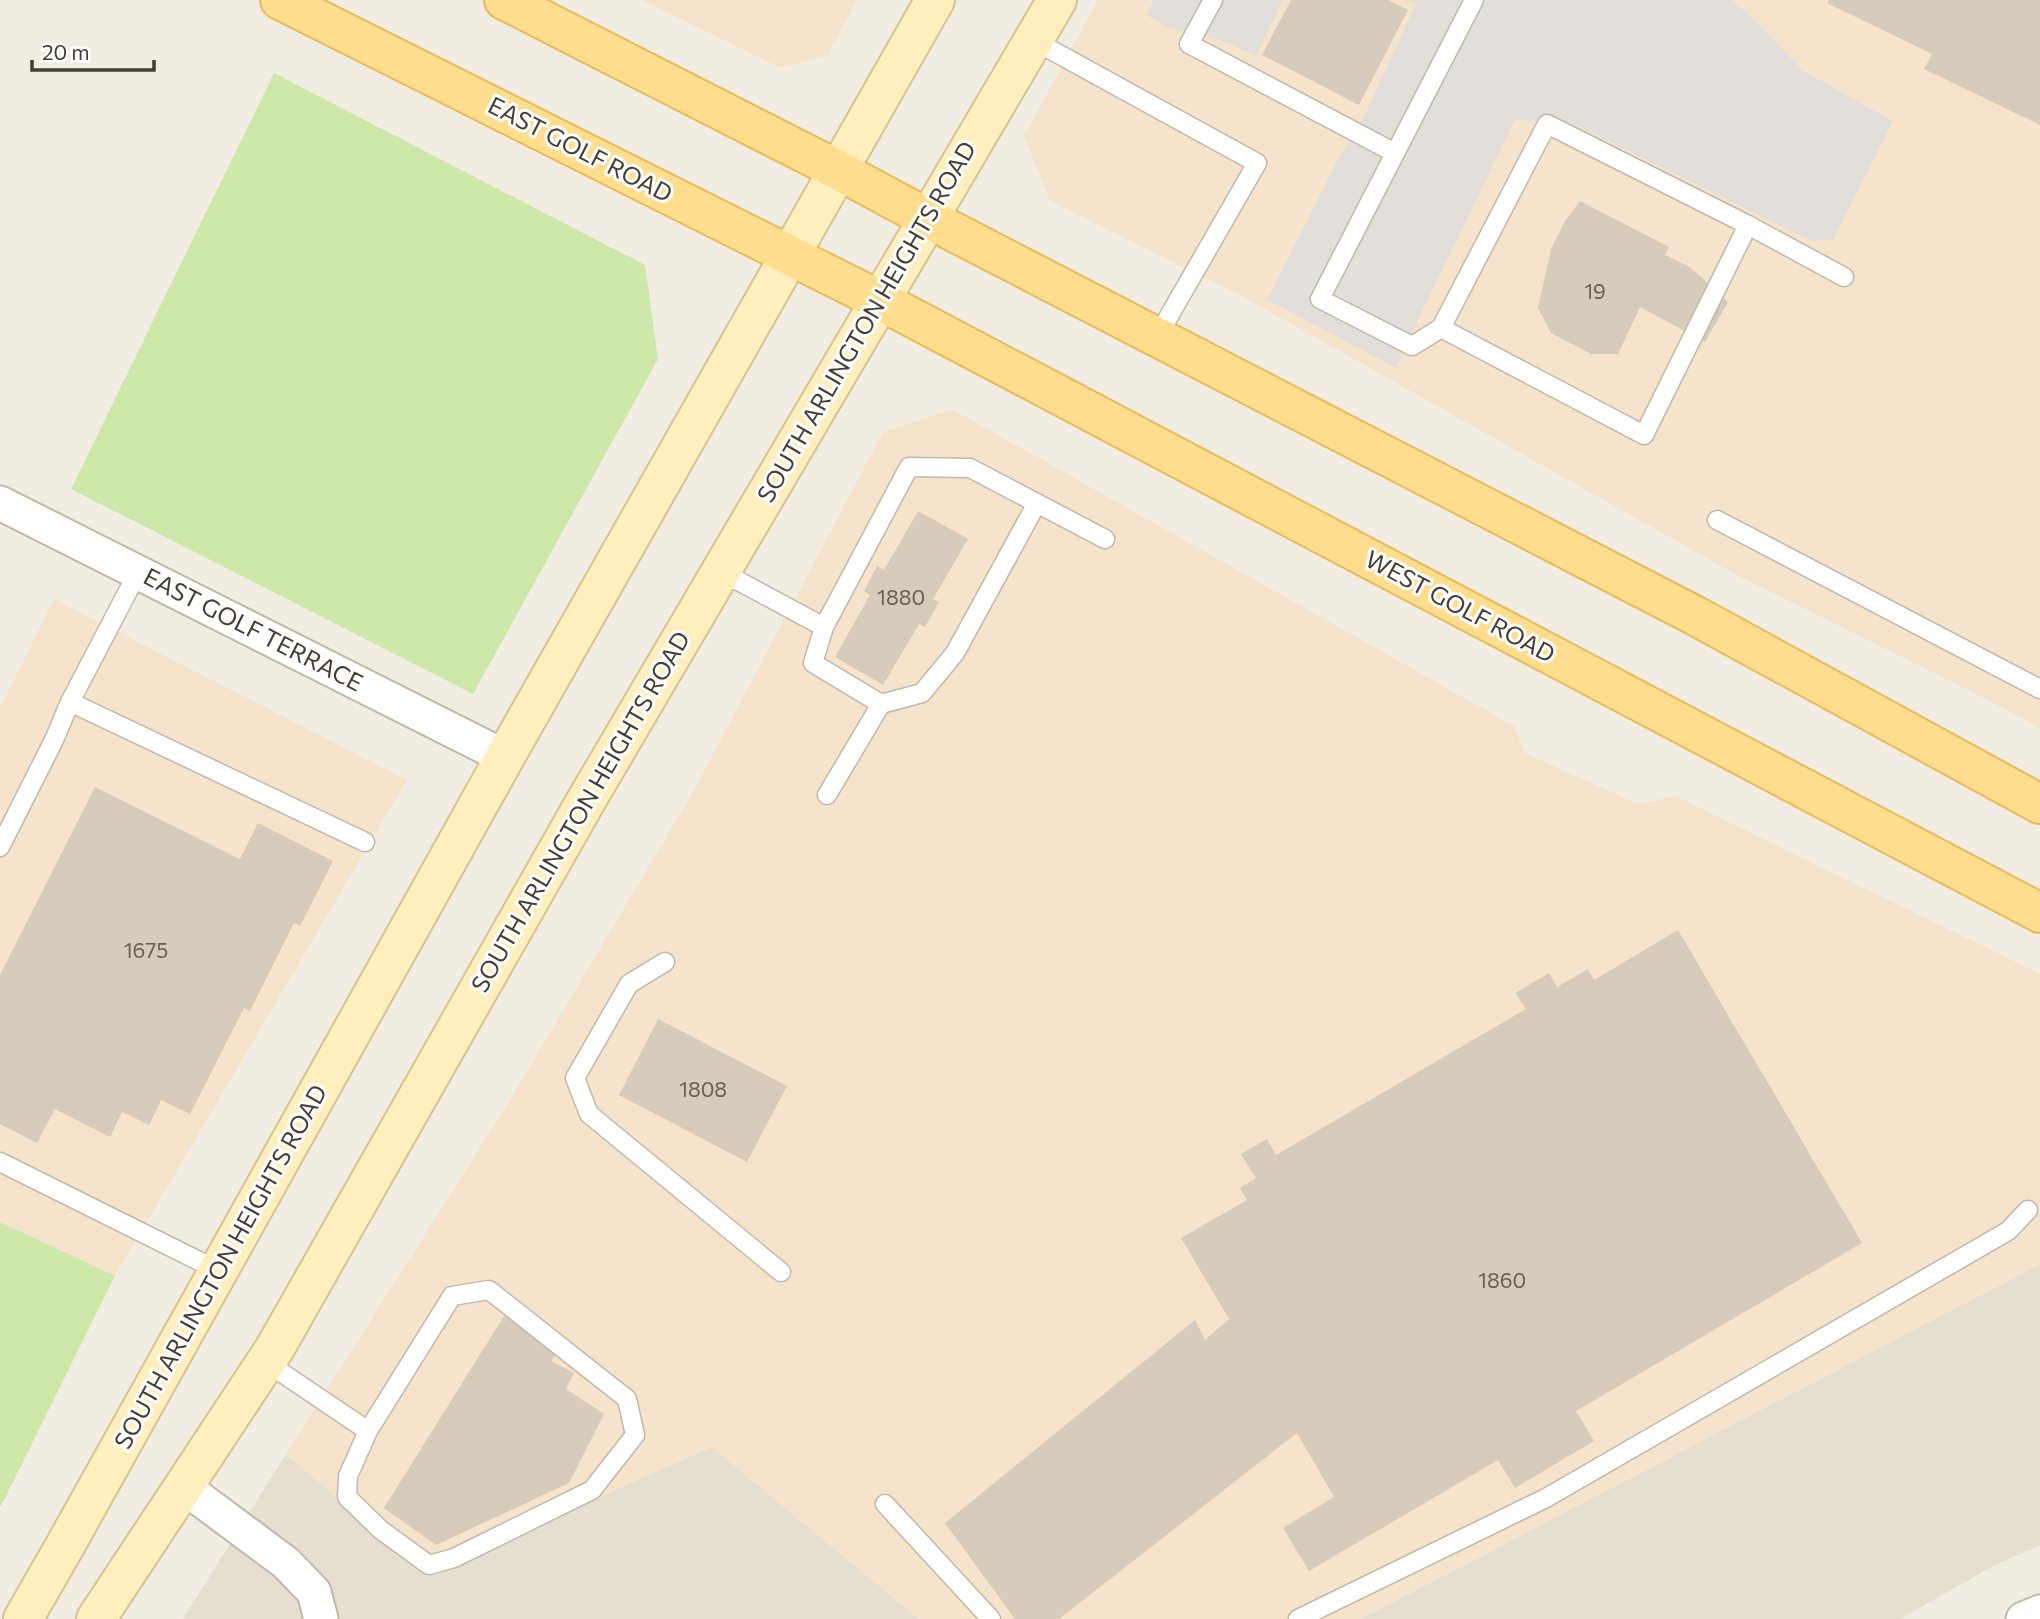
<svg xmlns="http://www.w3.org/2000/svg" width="2040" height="1619" viewBox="0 0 2040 1619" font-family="Commissioner,sans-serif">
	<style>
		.residential { fill: #e6dfd0 }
		.commercial { fill: #f6e3cc }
		.green { fill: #cde8a9 }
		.parking { fill: #e2dfdb }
		.building { fill: #d7cbbb }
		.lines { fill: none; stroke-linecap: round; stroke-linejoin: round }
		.service-casing { stroke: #c0b8a8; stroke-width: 21 }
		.minor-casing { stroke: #c0b8a8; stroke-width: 37 }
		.secondary-casing { stroke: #d7c392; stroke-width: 42 }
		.primary-casing { stroke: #e7bb5c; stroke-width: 42 }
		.service { stroke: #fff; stroke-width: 18 }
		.minor { stroke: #fff; stroke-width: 33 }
		.secondary { stroke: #ffefbf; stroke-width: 38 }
		.primary { stroke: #ffdd8e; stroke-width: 38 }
		.labels { text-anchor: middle; stroke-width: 6; stroke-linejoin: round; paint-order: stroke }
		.number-label { font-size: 21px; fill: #696055 }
		.street-label { font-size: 24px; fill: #443d33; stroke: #fff }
	</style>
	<rect width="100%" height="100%" fill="#f2ede3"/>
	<path class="residential" d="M2040,1264v281l-45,20 -95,54h-539z
		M712,1447l207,172h-736l103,-165 140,120z"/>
	<path class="commercial" d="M641,0h216l-29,55 -47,13z
		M1098,0h942v728l-74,-39 -224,-111 -493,-278 -199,-99 -26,-65z
		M952,409l562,317 11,27 113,51 38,-8 364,178v290l-679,355h-442l-207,-172 -286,127 -140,-120 219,-346 188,-316 190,-360z
		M54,599l353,181 -292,496 -115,-54v-514z"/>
	<path class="green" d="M274,73l371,192 13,94 -185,335 -402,-205z
		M0,1222l115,54 -114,230h-1z"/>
	<path class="parking" d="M1154,0h129l-27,56 -32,-15 -55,-13 -23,-13z
		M1409,0h322l24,20 47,50 91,51 -60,119 -22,1 -240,-118 -56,-3 -120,247 -128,-67 69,-137 29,-49 51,-110z"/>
	<path class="building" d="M1291,0h97l20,10 -49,95 -97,-50z
		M1829,0h211v125l-116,-56 8,-15 -105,-51z
		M1580,201l89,46 -4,8 25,12 38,35 -23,40 -65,-35 -22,47h-27l-40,-21 -13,-25 13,-59 14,-28z
		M918,511l50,28 -35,60 6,3 -14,25 -6,-3 -36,61 -48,-28 35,-62 -6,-4 13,-25 7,4z
		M95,787l145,72 18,-36 75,38 -33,65 -6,-3 -44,88 -6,-3 -54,106 -29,-14 -12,25 -27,-13 -12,25 -55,-28 -18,34 -37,-19v-149z
		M1678,930l184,313 -286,168 18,30 -79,47 -17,-28 -189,111 -26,-43 51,-31 -37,-64 -238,186h-44l-70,-96 250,-203 10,20 24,-21 -48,-81 66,-38 -7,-12 16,-10 -15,-24 26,-15 9,16 250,-146 -11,-16 34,-20 8,14 31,-18 6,11z
		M658,1019l129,67 -40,76 -128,-67z
		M504,1316l54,36 -7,9 23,12 -8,16 38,25 -35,69 -133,62 -52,-37z"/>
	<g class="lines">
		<defs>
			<path id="service" d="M1213,0l-24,44 206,109
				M1474,0l-154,299 92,47 29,-18 106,-204 201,101 96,52
				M1033,40l224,123 -100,174
				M1441,328l203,107 104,-210
				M1717,520l323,169
				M720,571l104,56 85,-160 61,1 135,71
				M824,627l-11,36 68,41 -54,91
				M70,702l68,-130
				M881,704l41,-11 33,-40 82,-150
				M0,847l54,-107 16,-38 295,140
				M665,962l-36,22 -54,94 14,36 192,158
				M0,1162l219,109
				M266,1362l102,69 84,-135 37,-6 138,109 8,36 -43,55 -138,68 -25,7 -48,-35 -34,-33 1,-21 20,-45
				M885,1504l106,115
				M1298,1619l248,-121 462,-267 20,-21"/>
			<path id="minor" d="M0,503l505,254
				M184,1487l102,76 28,29 7,27
				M2023,1619l17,-7"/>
			<path id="secondary" d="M23,1619l43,-75 439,-787 430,-757
				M96,1619l179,-271 312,-549 470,-799"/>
			<path id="primary" d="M280,0l599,300 1161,613
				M504,0l334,170 89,48 767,397 346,189"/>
		</defs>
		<use href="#service" class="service-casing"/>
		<use href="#minor" class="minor-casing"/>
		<use href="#secondary" class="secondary-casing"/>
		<use href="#primary" class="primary-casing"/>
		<use href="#service" class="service"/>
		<use href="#minor" class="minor"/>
		<use href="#secondary" class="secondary"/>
		<use href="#primary" class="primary"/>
	</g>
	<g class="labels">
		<g class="number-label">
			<text x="1595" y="299">19</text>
			<text x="901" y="605">1880</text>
			<text x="146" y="958">1675</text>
			<text x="703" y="1097">1808</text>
			<text x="1502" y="1288">1860</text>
		</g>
		<g class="street-label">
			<text transform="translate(580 150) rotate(27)" y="8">EAST GOLF ROAD</text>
			<text transform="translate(867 322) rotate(-60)" y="8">SOUTH ARLINGTON HEIGHTS ROAD</text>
			<text transform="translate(1460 607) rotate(28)" y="8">WEST GOLF ROAD</text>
			<text transform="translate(253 630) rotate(27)" y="8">EAST GOLF TERRACE</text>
			<text transform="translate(581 812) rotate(-60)" y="8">SOUTH ARLINGTON HEIGHTS ROAD</text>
			<text transform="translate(221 1267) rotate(-61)" y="8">SOUTH ARLINGTON HEIGHTS ROAD</text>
		</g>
	</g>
	<path d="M32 60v10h122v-10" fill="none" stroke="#443d33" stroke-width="3.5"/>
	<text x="42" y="60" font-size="21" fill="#443d33" stroke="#ffffff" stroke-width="5" paint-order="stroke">20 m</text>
</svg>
